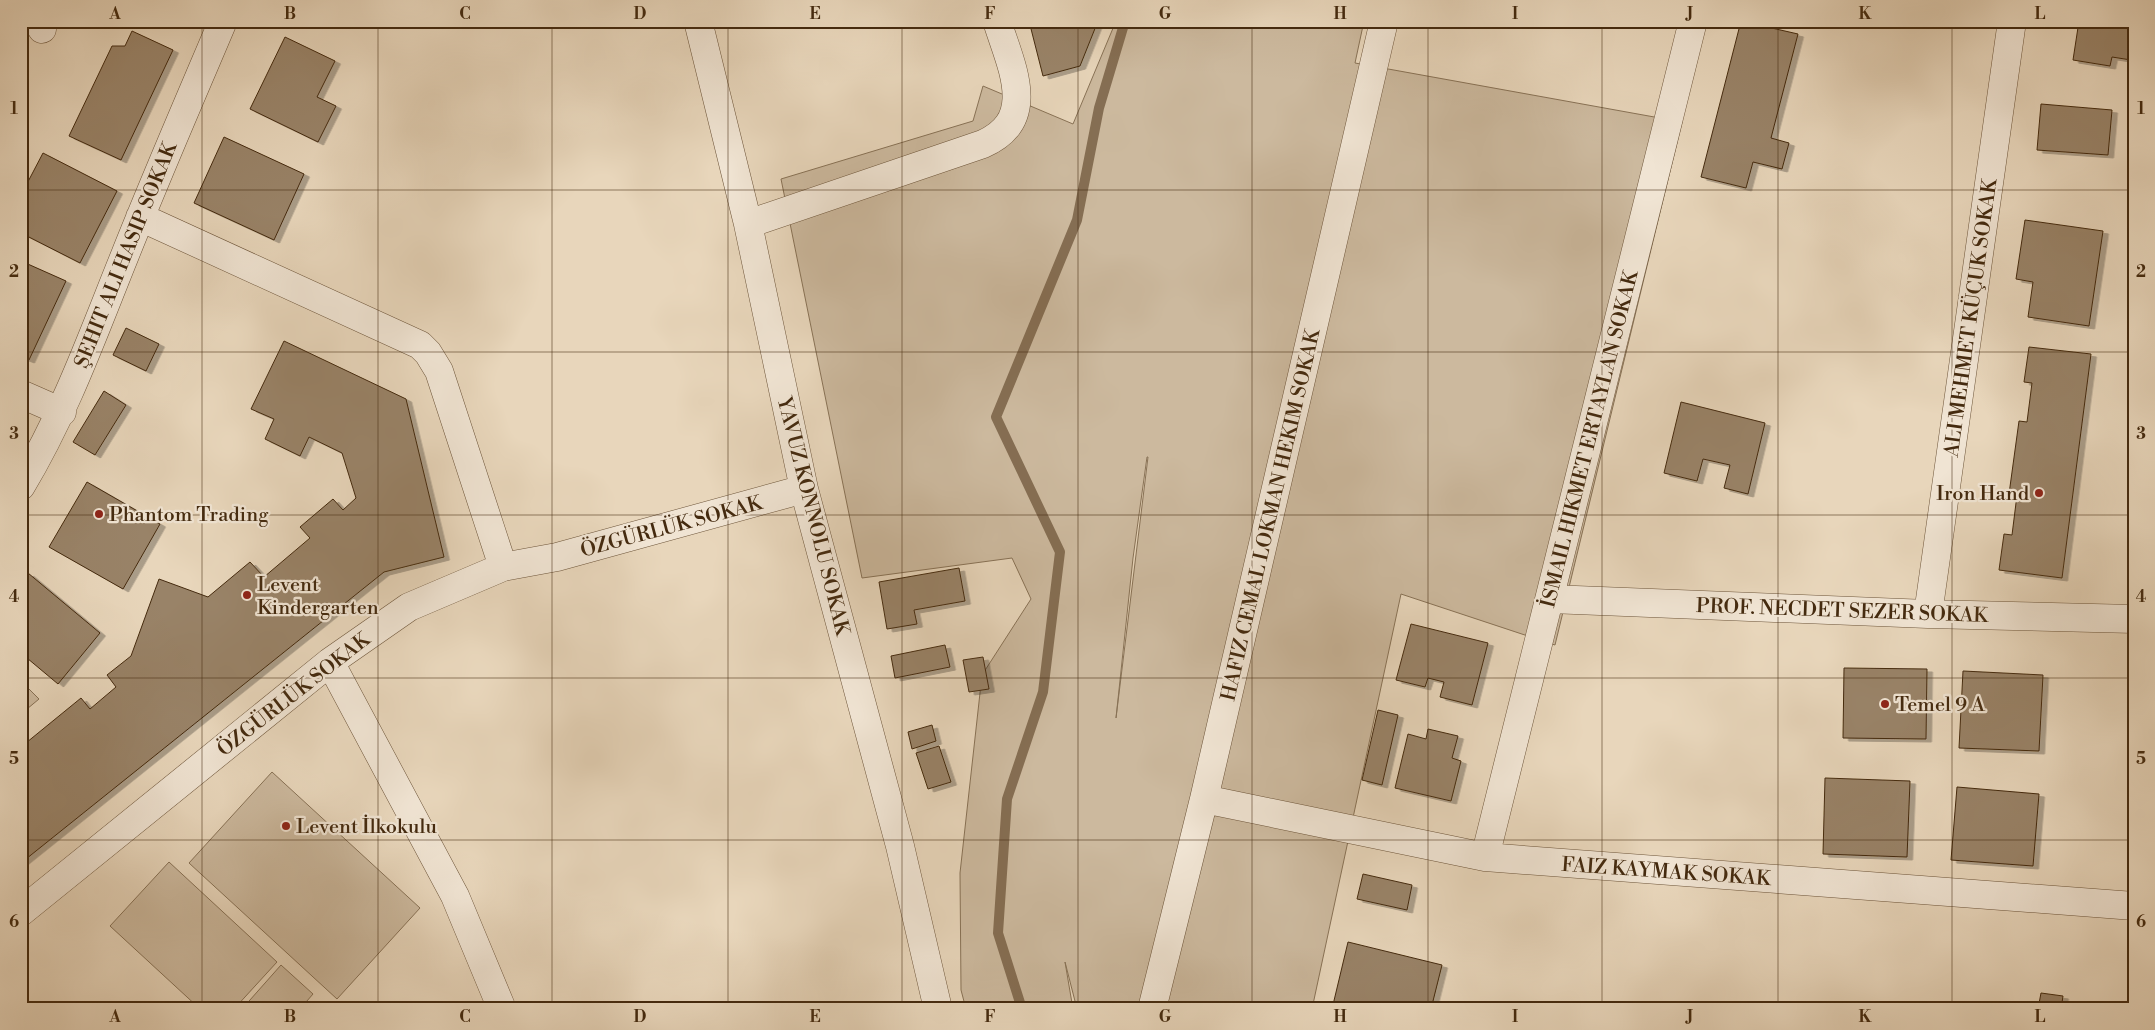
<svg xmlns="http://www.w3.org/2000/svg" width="2155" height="1030" viewBox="0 0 2155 1030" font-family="'Libre Bodoni',serif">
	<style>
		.green { fill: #ccb99e; stroke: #887256; fill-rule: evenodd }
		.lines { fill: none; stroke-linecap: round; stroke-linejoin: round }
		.stream { stroke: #856e53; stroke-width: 10 }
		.building { fill: #998368; stroke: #442a0f; filter: url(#shadow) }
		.minor-casing { stroke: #6d553a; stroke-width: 29 }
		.minor { stroke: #f0e4d3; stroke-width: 28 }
		.grid { fill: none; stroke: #442a0f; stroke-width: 1; stroke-opacity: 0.55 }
		.poi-dot { fill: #8f2418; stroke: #f0e4d3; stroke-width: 2 }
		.labels { text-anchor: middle; stroke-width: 4.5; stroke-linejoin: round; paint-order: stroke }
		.street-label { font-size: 20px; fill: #442a0f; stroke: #f0e4d3 }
		.poi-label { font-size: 20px; fill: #442a0f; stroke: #f0e4d3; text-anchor: start }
		.neatline { fill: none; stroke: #442a0f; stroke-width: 2 }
		.grid-label { font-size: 16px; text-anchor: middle; font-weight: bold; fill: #442a0f }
	</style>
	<defs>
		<filter id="shadow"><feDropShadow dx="5.5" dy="3" stdDeviation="0" flood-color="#0004"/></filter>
	</defs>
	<rect width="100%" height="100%" fill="#e8d6bb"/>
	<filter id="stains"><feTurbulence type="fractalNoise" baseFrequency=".004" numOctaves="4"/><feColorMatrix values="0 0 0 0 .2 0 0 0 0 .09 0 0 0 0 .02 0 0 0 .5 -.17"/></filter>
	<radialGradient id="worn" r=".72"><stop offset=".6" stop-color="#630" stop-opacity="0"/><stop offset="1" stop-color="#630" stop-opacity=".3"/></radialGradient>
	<path class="green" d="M1116,21h248l-9,42 327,59 -127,523 -154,-51 -89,415h-235l-12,-47 8,47h-107l-5,-19 -1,-117 22,-198 49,-76 -19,-41 -150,20 -81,-399 192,-58 10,-35 90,38zM1147,457h1l-32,261 17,-160z
		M21,681l18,18 -18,15z
		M272,772l148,136 -83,91 -148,-136z
		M169,862l108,100 -43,47h-34l-90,-83z
		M281,965l32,29 -13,15h-58z"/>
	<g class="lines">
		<path class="stream" d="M1022,1009l-24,-76 9,-134 36,-107 17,-140 -64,-135 81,-197 22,-112 26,-87"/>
	</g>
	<path class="building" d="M1029,21h69l-18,45 -37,10z
		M1741,21l57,13 -27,104 18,5 -7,26 -29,-7 -7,26 -45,-11z
		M2079,21h55l-3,39 -19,-3 -2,9 -37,-6z
		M132,31l41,19 -52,110 -52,-24 43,-90h13z
		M285,37l50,24 -18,36 19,9 -18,36 -68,-33z
		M2041,104l71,6 -4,45 -71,-5z
		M224,137l80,37 -30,66 -80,-37z
		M43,153l74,38 -37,72 -59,-30v-38z
		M2025,220l78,11 -14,95 -61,-9 5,-35 -17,-3z
		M21,261l45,20 -37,79 -8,-3z
		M126,328l33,16 -13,27 -33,-16z
		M284,341l122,58 38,158 -60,15 -363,291v-116l60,-49 9,11 26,-22 -9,-12 24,-19 28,-77 49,18 42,-35 14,15 46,-39 -10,-11 33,-28 10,11 13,-12 -14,-45 -33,-16 -9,19 -35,-17 9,-20 -23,-10z
		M2029,347l62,7 -29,224 -63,-8 5,-36 8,1 5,-40 -8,-1 10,-73 8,1 5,-39 -8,-1z
		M104,391l22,14 -31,50 -22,-13z
		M1681,402l84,21 -17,71 -24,-6 6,-23 -27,-6 -6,22 -33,-8z
		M87,482l73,42 -37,65 -74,-42z
		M959,568l6,33 -51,9 3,14 -30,5 -8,-47z
		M28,573l72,60 -42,51 -37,-31v-71z
		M1411,624l77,19 -16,62 -32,-8 4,-15 -16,-4 -3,9 -29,-7z
		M945,645l5,22 -55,11 -4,-22z
		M983,657l6,32 -20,3 -6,-32z
		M1844,668l83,1 -1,70 -83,-1z
		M1963,671l80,4 -4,76 -80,-3z
		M1378,710l20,5 -16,70 -20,-5z
		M932,725l4,16 -24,8 -4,-17z
		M1428,729l30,7 -6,22 9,3 -10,40 -56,-13 13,-54 18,5z
		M939,746l12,36 -23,7 -12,-36z
		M1825,778l85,3 -3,76 -84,-3z
		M1957,787l82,7 -6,72 -82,-6z
		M1363,874l49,11 -5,25 -50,-11z
		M1348,942l94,23 -11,44h-99z
		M2041,993l22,3 -2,13h-23z"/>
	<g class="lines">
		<defs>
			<path id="minor" d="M37,21l5,8
				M698,21l50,203 56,265 96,357 38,163
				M140,217l280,128 8,8 11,18 64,196
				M748,224l235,-80c57,-25 27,-80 14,-123
				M21,394l41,18
				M21,486c44,-73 72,-152 104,-231 31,-78 65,-156 98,-234
				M1550,599l378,15 206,5
				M1928,614l84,-593
				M330,662l125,234 47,113
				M1204,799l281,58 649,49
				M1485,857l208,-836
				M21,912l309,-250 79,-55 94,-40 54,-10 247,-68
				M1152,1009l52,-210 180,-778"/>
		</defs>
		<use href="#minor" class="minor-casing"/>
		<use href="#minor" class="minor"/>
	</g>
	<path class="grid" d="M202,21v988M378,21v988M552,21v988M728,21v988M902,21v988M1078,21v988M1252,21v988M1428,21v988M1602,21v988M1778,21v988M1952,21v988M21,190h2113M21,352h2113M21,515h2113M21,678h2113M21,840h2113"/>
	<g class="poi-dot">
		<circle cx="2039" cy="493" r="5"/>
		<circle cx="99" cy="514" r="5"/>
		<circle cx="247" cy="595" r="5"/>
		<circle cx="1885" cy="704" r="5"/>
		<circle cx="286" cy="826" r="5"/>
	</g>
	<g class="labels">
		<g class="street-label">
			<text transform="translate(125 255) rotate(-68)" y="7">ŞEHIT ALI HASIP SOKAK</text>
			<text transform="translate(1970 318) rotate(-82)" y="7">ALI MEHMET KÜÇUK SOKAK</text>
			<text transform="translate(1589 439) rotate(-76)" y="7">İSMAIL HIKMET ERTAYLAN SOKAK</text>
			<text transform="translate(1270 515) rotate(-77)" y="7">HAFIZ CEMAL LOKMAN HEKIM SOKAK</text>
			<text transform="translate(814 516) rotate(76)" y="7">YAVUZ KONNOLU SOKAK</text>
			<text transform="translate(671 526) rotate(-15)" y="7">ÖZGÜRLÜK SOKAK</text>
			<text transform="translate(1842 610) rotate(2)" y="7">PROF. NECDET SEZER SOKAK</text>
			<text transform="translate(293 694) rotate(-38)" y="7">ÖZGÜRLÜK SOKAK</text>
			<text transform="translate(1666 871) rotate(4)" y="7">FAIZ KAYMAK SOKAK</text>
		</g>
		<g class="poi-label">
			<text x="2029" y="500" text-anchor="end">Iron Hand</text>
			<text x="109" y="521">Phantom Trading</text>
			<text x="257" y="591">Levent<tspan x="257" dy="23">Kindergarten</tspan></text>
			<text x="1895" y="711">Temel 9 A</text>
			<text x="296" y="833">Levent İlkokulu</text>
		</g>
	</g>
	<rect width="2155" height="1030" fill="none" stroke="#e8d6bb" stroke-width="55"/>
	<rect x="28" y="28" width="2100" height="974" class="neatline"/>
	<g class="grid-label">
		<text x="115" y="19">A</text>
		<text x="290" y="19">B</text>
		<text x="465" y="19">C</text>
		<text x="640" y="19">D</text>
		<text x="815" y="19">E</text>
		<text x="990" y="19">F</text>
		<text x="1165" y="19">G</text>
		<text x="1340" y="19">H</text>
		<text x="1515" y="19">I</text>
		<text x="1690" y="19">J</text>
		<text x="1865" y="19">K</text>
		<text x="2040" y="19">L</text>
		<text x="14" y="114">1</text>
		<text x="2141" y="114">1</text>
		<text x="14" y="277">2</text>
		<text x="2141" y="277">2</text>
		<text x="14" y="439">3</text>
		<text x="2141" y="439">3</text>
		<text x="14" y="602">4</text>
		<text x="2141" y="602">4</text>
		<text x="14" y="764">5</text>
		<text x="2141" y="764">5</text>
		<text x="14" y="927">6</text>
		<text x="2141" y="927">6</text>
		<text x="115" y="1022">A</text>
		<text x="290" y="1022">B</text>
		<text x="465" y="1022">C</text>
		<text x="640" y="1022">D</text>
		<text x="815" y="1022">E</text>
		<text x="990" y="1022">F</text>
		<text x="1165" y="1022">G</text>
		<text x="1340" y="1022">H</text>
		<text x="1515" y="1022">I</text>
		<text x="1690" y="1022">J</text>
		<text x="1865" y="1022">K</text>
		<text x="2040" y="1022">L</text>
	</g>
	<rect width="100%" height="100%" filter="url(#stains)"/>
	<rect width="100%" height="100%" fill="url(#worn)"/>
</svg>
